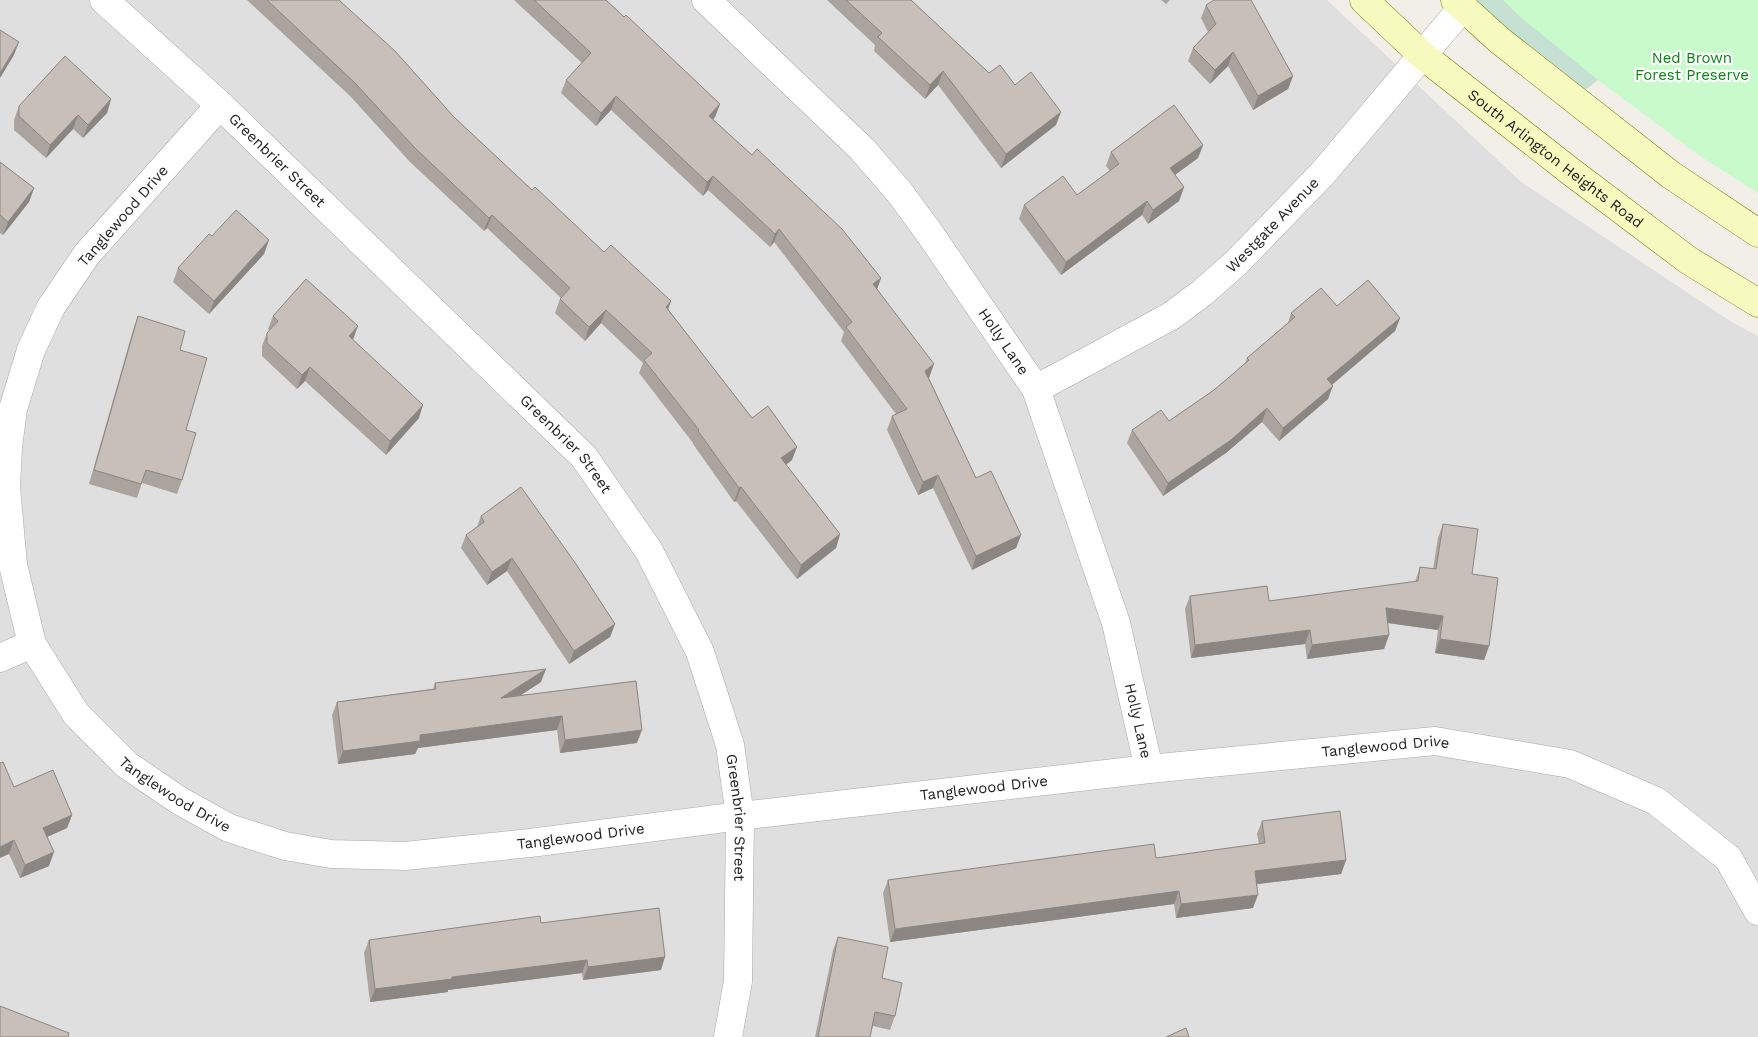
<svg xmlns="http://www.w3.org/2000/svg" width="1758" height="1037" viewBox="0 0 1758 1037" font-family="'Work Sans',sans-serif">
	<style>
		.residential { fill: #e0dfdf }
		.wetland { fill: #c6e0d4 }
		.park { fill: #c8facc }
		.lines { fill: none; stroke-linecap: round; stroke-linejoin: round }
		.street-casing { stroke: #a9a9a9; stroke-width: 29 }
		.secondary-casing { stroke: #707d05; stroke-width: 29 }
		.street { stroke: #fff; stroke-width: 28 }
		.secondary { stroke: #f7fabf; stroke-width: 28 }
		.wall { fill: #aba49e }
		.shaded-wall { fill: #8b8681 }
		.building { fill: #c7bfb8; stroke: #8b8681 }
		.labels { text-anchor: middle; stroke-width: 4.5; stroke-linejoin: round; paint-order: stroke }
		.park-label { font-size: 15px; fill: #0c8416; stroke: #fff }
		.street-label { font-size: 15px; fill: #222; stroke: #fff }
	</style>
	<rect width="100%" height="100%" fill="#f2efe9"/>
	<path class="residential" d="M0,0h1327l193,181 210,140 28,15v701h-1758z"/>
	<path class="wetland" d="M1455,0h223l-61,65 -43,34z"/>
	<path class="park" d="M1503,0h255v193l-58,-37 -102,-76 -79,-64z"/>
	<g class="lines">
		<defs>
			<g id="street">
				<path id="s1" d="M104,0l116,105 364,352 65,94 51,101 30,93 10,71 -2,165 -10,56"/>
				<path id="s2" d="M706,0l156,149 38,44 30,41 106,155 80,234 33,146"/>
				<path id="s3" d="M220,105l-133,149 -36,53 -20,43 -18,59 -5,38 -2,40 7,78 19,79 44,70 51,51 53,36 49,27 56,18 46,8 74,2 125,-13 210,-27 409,-47 286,-28 135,23 86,37 72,57 30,53"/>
				<path id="s4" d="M1036,389l135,-73 31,-23 35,-31 86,-89 140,-166"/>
				<path d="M0,658l32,-14"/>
			</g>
			<g id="secondary">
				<path id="s5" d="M1364,0l58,55 148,116 118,89 70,43"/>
				<path d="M1455,0l44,40 172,135 87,58"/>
			</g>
		</defs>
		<use href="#street" class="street-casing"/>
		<use href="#secondary" class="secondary-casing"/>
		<use href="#street" class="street"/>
		<use href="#secondary" class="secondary"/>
	</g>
	<path class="wall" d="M247,0h92l115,117 78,73 72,62 67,49 -3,8 84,109 40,42 -6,5 54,69 -4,14 -39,31 -61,-78 -2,1 -41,-58v-1l-54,-70 4,-10 -42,-40 -16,18 -30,-28 5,-14 1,-1 -74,-70 -3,3 -74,-69 -60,-66z
		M514,0h92l114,104 -5,13 -2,2 168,159 -4,11 52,89 47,100 45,57 -5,13 -44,22 -39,-82 -15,7 -31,-65 5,-14 4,-2 -55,-73 3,-9 -70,-90 -4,5 -62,-57 -5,6 -92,-86 -15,16 -35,-33 5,-13 16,-17z
		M827,0h84l78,73 26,12 41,40 -55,43 -63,-83 -13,14 -51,-48 1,-6z
		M1161,0h9l-4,4z
		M1206,5l87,71 -5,13 -35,21 -25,-44 -18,18 -22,-23 5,-13 15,-16 -7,-14z
		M111,99l-4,14 -24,25 -10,-9 -27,29 -32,-28v-10l5,-14z
		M1203,145l-5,13 -23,17 9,12 -5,14 -31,23 -6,-9 -81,60 -42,-56 5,-14 53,-10 33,-24 -4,-5 5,-14z
		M0,162l34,26 -5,14 -26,33 -3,-2z
		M212,236l57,4 -5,14 -55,60 -36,-32 5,-14z
		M1337,306l63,12 -5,13 -63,54 -4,14 -49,42 -17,-19 -36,31 -63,43 -36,-53 5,-13 37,-9 45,-31 31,-26 2,-6 41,-35 3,-10z
		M138,316l42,34 6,80 -4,50 -5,14 -35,-11 -5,15 -48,-14 44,-154z
		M273,316l80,24 66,78 -33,37 -81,-74 -8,8 -35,-33v-10l5,-13 2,-3 -1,-1z
		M481,516l134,108 -5,13 -41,27 -62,-93 -20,14 -26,-37 5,-13 11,-8z
		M1443,524l29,50 17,72 -5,14 -49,-7 3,-23 -51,-7 2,12 -5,14 -77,10 -2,-15 -114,14 -6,-49 5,-13 79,5 146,-19 5,-15 13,2 5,-31z
		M541,682l-20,13 116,48 -77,10 -3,-23 -139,18 -3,6 -77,10 -6,-49 5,-13 96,-13 2,-6z
		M14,787l58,28 -5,13 -20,9 2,29 -29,12 -11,-24z
		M1262,821l84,39 -5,14 -84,10 -4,24 -77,10 -2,-14 -284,38 -7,-49 5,-13 268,-22 103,-14 -2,-10z
		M541,923l120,47 -78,10 -1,-7 -134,17v2l-78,10 -6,-49 5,-13z
		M838,937l44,41 13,38 -5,14 -17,-4 -3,11h-55l18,-87z"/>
	<path class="shaded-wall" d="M19,42l-5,13 -14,23v-5z
		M1233,52l-5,14 -18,18 5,-14z
		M943,71l-5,14 -13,14 5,-14z
		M1293,76l-5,13 -35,21 5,-14z
		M616,96l-5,14 -15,16 5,-13z
		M111,99l-4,14 -24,25 5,-13z
		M720,104l-5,13 -10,12 4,-13z
		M1061,112l-5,13 -55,43 5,-14z
		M78,115l-5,14 -27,29 4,-13z
		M1203,145l-5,13 -33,24 5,-14z
		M713,176l-5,14 -5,6 4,-14z
		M1184,187l-5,14 -31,23 5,-14z
		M34,188l-5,14 -26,33 5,-13z
		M1147,201l-5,14 -81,60 5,-13z
		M492,215l-5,13 -3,3 5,-13z
		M779,229l-5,13 -4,5 5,-13z
		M269,240l-5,14 -55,60 5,-13z
		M881,278l-5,14 -3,-8z
		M671,301l-5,14v-8z
		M606,310l-5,13 -16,18 4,-14z
		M1400,318l-5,13 -73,62 5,-14z
		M358,326l-5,14 -4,-4z
		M934,364l-5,14 -8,7 4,-14z
		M310,367l-5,14 -8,8 5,-14z
		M1333,386l-5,13 -49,42 4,-13z
		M423,405l-4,13 -33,37 4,-14z
		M1267,408l-5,14 -36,31 -63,43 5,-13z
		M797,447l-5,13 -16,12 5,-14z
		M938,475l-5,13 -15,7 5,-13z
		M741,487l-5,14 -2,1 5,-14z
		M840,534l-4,14 -39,31 4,-14z
		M1021,535l-5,13 -44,22 4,-14z
		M512,558l-5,13 -20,14 5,-13z
		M1386,608l57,8 -5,14 -57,-8z
		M615,624l-5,13 -41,27 5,-13z
		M1310,630l-5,14 -114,14 4,-13z
		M1389,635l-5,14 -77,10 5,-14z
		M1440,639l49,7 -5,14 -49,-7z
		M546,669l-5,13 -45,29 5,-13z
		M562,716l-5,14 -139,18 -3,6 -77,10 5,-13 77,-16z
		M642,730l-5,13 -77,10 5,-13z
		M72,815l-5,13 -29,13 5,-13z
		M14,840l-5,14 -9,4v-11z
		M54,852l-5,14 -29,12 5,-13z
		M1346,860l-5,14 -91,11 5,-14z
		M1179,891l-5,13 -284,38 5,-13z
		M1258,895l-5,13 -77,10 5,-14z
		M665,957l-4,13 -78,10 5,-13z
		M587,960l-5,13 -134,17v2l-78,10 5,-13 77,-12z"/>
	<path class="building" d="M267,0h72l56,51 59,66 78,73 3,-3 69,65 7,-7 60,56 -5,6 86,111 16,-12 29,41 -16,11 59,76 -39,31 -60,-78 -2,1 -41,-57 1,-1 -55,-70 8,-7 -46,-43 -17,17 -29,-28 10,-11 -78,-73 -3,3 -74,-70 -60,-65z
		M534,0h72l18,17 2,-2 94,89 -11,12 43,39 5,-6 85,80 39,49 -8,6 61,80 -9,7 51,107 15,-7 30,64 -45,21 -38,-81 -15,7 -31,-66 15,-7 -61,-82 6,-5 -73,-93 -4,5 -62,-58 -6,6 -91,-86 -15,17 -35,-33 25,-27z
		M846,0h65l78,73 11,-8 15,20 16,-13 30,40 -55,42 -63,-83 -13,14 -52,-48 4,-4z
		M1214,0h37l42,76 -35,20 -25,-44 -18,18 -22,-22 23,-24 -10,-19z
		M0,30l19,12 -19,31z
		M65,56l46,43 -23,26 -10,-10 -28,30 -31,-29v-10z
		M1174,105l29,40 -33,23 14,19 -31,23 -6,-9 -81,61 -42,-57 39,-29 14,19 42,-31 -8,-12z
		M0,162l34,26 -26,34 -8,-7z
		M236,210l33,30 -55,61 -36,-33 31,-34 3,2z
		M306,279l52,47 -9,10 74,69 -33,36 -80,-74 -8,8 -35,-32v-10l11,-12 -5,-5z
		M1368,280l32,38 -73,61 6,7 -50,42 -16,-20 -36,32 -63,43 -36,-53 29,-20 8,11 45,-31 35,-30 -2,-2 48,-41 -4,-4 30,-25 16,18z
		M138,316l47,15 -5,19 27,8 -21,72 10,3 -14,47 -36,-10 -5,14 -47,-14z
		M521,487l55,77 39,60 -41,27 -62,-93 -20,14 -26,-37 18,-13 -3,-6z
		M1443,524l35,5 -6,45 26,4 -9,68 -49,-7 3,-23 -57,-8 3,27 -77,10 -2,-15 -115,15 -5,-49 77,-10 2,15 149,-20 2,-14 16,2z
		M546,669l-45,29 135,-17 6,49 -77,10 -3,-24 -142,19v6l-77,10 -6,-49 99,-13 -1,-6z
		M3,762l11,25 39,-17 19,45 -29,13 11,24 -29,13 -11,-25 -14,7v-84z
		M1340,811l6,49 -91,11 3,24 -77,9 -2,-13 -284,38 -7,-49 266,-36 2,14 109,-15 -3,-22z
		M659,908l6,49 -77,10 -1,-7 -135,17v2l-77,10 -6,-49 171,-24 1,7z
		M838,937l50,10 -6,31 20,5 -7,33 -20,-4 -5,25h-52z
		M0,1006l69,27 -1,4h-68z
		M1186,1028l3,9h-23z"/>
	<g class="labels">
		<g class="park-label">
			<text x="1692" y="63">Ned Brown<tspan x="1692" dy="17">Forest Preserve</tspan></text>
		</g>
		<g class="street-label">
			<text dy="5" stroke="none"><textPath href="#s5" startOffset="249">South Arlington Heights Road</textPath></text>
			<text dy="5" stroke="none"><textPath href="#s1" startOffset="236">Greenbrier Street</textPath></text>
			<text transform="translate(123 216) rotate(-49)" y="5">Tanglewood Drive</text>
			<text dy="5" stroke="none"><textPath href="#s4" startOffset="290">Westgate Avenue</textPath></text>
			<text dy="5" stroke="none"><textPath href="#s2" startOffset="455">Holly Lane</textPath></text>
			<text dy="5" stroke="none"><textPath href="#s1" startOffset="641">Greenbrier Street</textPath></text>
			<text dy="5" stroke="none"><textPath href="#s2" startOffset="860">Holly Lane</textPath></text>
			<text dy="5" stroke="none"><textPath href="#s3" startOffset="2052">Tanglewood Drive</textPath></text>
			<text dy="5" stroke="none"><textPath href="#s3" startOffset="1648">Tanglewood Drive</textPath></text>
			<text dy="5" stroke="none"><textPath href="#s3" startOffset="822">Tanglewood Drive</textPath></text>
			<text dy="5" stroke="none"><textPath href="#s1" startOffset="1061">Greenbrier Street</textPath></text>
			<text dy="5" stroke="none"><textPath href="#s3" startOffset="1242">Tanglewood Drive</textPath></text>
		</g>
	</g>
</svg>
